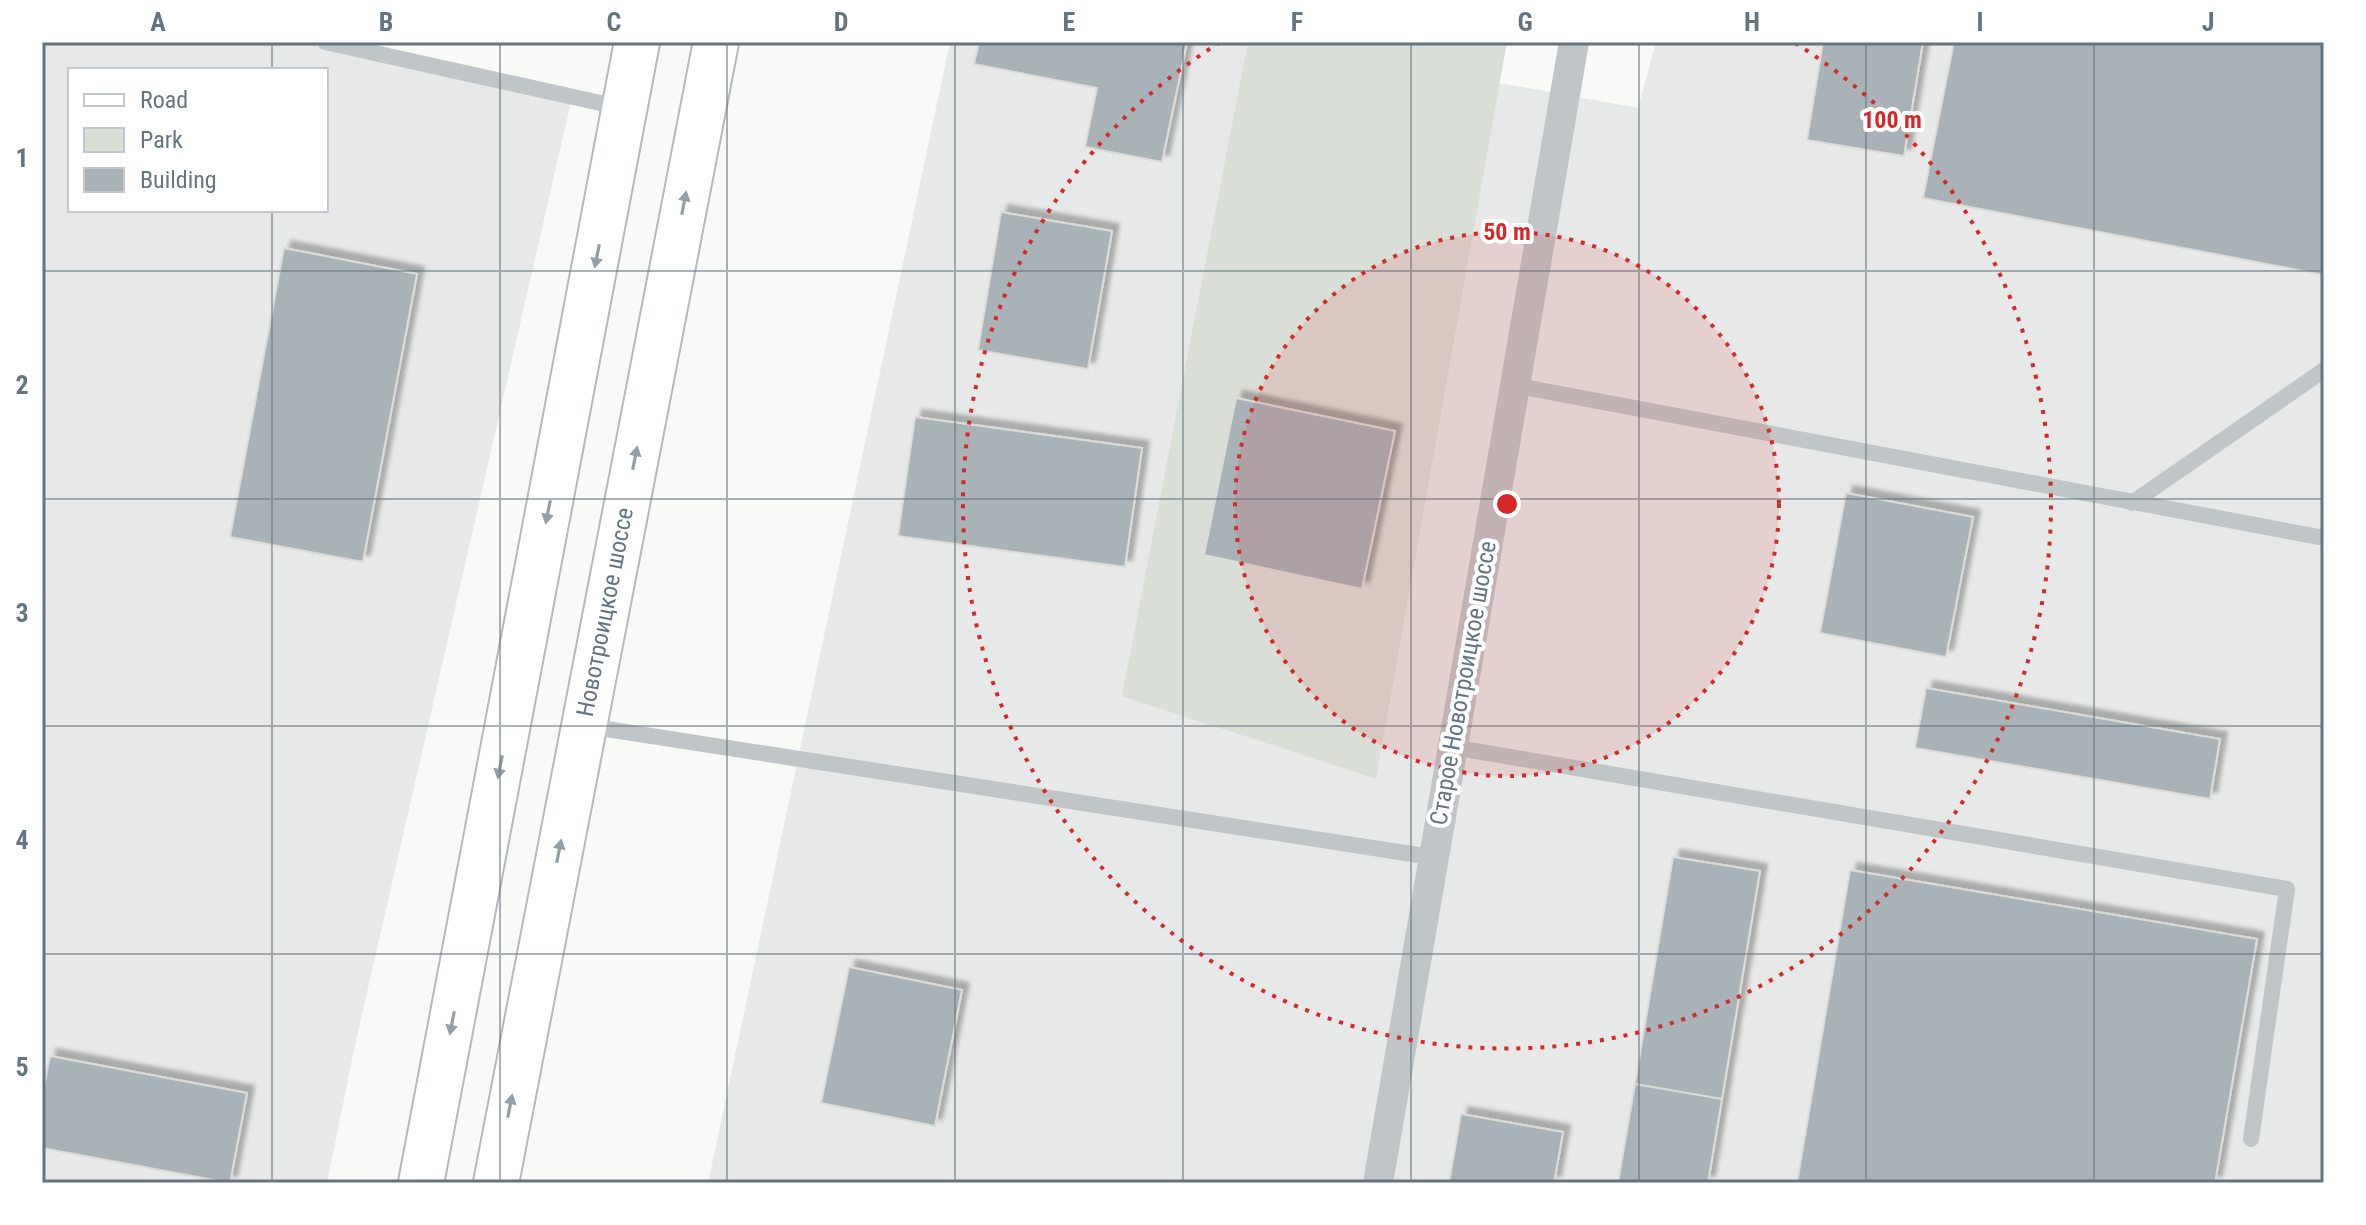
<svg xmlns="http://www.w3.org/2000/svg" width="2366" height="1225" viewBox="0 0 2366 1225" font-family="'Roboto Condensed',sans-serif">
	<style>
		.built { fill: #e7e8e8; fill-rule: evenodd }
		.green { fill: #d9ded6 }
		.building { fill: #a9b2b7; stroke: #dbdbd9; stroke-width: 2; filter: url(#shadow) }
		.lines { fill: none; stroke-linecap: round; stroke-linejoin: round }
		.primary-casing { stroke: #b4b9bd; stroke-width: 48 }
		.lane { stroke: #c0c5c8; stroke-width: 16 }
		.street { stroke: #c0c5c8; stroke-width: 30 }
		.primary { stroke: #fff; stroke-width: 44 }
		.oneway { fill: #939ea6 }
		.grid { fill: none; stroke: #657480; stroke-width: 2; stroke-opacity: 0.55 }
		.ring { fill: none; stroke: #d62828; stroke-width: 4; stroke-dasharray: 4 8 }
		.labels { text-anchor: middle; stroke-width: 8; stroke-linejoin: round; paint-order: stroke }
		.street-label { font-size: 24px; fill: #657480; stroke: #fff }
		.centre { fill: #d62828; stroke: #fff; stroke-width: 4 }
		.ring-label { font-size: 24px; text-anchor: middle; font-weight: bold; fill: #d62828; stroke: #fff; stroke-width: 8; stroke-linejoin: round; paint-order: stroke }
		.neatline { fill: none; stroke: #657480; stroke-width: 3 }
		.grid-label { font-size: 26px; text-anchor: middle; font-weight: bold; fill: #657480 }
	</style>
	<defs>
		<filter id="shadow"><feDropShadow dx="7" dy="-7" stdDeviation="2" flood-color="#0004"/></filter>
	</defs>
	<rect width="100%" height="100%" fill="#f9f9f7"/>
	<path class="built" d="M42,42h256l275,51 -218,952 -28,138h-285zM70,70h256v140h-256z
		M950,42h325l363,66 18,-66h668v1141h-1616z"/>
	<path class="green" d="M1248,42h259l-131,737 -254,-83z"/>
	<path class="building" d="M979,42h208l-25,120 -77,-15 12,-59 -123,-24z
		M1823,42h100l-19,114 -97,-16z
		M1954,42h370v233l-401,-77z
		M1001,212l111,19 -24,138 -110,-19z
		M284,248l133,26 -54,288 -133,-25z
		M1236,398l159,33 -33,158 -158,-34z
		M915,417l227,31 -17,119 -227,-31z
		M1846,493l127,24 -27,140 -126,-24z
		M1926,688l294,51 -10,60 -295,-51z
		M1673,857l87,14 -38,228 -87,-15z
		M1850,870l407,69 -42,244h-418z
		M849,967l113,23 -27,136 -114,-23z
		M50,1056l197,37 -17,90 -188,-35v-51z
		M1635,1084l87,15 -14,84h-90z
		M1461,1114l102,18 -9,51h-105z"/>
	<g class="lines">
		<defs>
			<path id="primary" d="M421,1183l216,-1141
				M496,1183l220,-1141"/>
		</defs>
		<use href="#primary" class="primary-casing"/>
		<path class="lane" d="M325,42l298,66
			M1518,386l806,152
			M2132,503l192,-133
			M587,726l844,131
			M1452,747l835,142 -36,250"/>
		<path class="street" d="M1378,1183c62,-381 134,-760 196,-1141"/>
		<use href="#primary" class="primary"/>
	</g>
	<defs><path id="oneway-solid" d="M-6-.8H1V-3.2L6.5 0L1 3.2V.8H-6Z" transform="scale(2)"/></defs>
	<g class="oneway">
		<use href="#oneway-solid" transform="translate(684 203) rotate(-79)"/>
		<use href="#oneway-solid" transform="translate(597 256) rotate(101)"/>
		<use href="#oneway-solid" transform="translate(635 458) rotate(-79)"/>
		<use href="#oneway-solid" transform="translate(548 512) rotate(101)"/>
		<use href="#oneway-solid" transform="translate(500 767) rotate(101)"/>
		<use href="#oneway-solid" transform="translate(559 851) rotate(-79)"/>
		<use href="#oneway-solid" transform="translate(452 1023) rotate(101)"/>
		<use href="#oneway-solid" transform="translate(510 1106) rotate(-79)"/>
	</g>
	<path class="grid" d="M272,42v28M500,42v1141M727,42v1141M955,42v1141M1183,42v1141M1411,42v1141M1639,42v1141M1866,42v1141M2094,42v1141M272,210v973M42,271h2282M42,499h2282M42,726h2282M42,954h2282"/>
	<circle cx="1507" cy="504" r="272" fill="#d62828" fill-opacity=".12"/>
	<g class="ring">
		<circle cx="1507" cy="504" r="272"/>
		<path d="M1795 43A544 544 0 1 1 1219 43"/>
	</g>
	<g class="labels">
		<g class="street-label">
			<text transform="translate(605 612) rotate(-79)" y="8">Новотроицкое шоссе</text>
			<text transform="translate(1463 683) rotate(-80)" y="8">Старое Новотроицкое шоссе</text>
		</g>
	</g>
	<circle cx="1507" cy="504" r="12" class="centre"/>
	<g class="ring-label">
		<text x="1892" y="128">100 m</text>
		<text x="1507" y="240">50 m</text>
	</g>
	<rect width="2366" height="1225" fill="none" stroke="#ffffff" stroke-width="88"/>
	<rect x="68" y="68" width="260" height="144" fill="#ffffff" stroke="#c1c7cc" stroke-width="2"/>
	<rect x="84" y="94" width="40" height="12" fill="#ffffff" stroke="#c1c7cc" stroke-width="2"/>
	<text x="140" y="108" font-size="24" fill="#657480">Road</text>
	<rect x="84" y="128" width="40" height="24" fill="#d9ded6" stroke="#c1c7cc" stroke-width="2"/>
	<text x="140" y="148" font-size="24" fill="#657480">Park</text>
	<rect x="84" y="168" width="40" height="24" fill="#a9b2b7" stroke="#c1c7cc" stroke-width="2"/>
	<text x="140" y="188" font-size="24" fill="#657480">Building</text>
	<rect x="44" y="44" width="2278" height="1137" class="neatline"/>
	<g class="grid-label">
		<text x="158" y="31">A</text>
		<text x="386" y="31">B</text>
		<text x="614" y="31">C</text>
		<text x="841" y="31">D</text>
		<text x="1069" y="31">E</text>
		<text x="1297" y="31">F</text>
		<text x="1525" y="31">G</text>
		<text x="1752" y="31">H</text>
		<text x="1980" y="31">I</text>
		<text x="2208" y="31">J</text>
		<text x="22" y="167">1</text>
		<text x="22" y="394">2</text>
		<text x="22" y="622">3</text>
		<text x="22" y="849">4</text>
		<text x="22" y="1076">5</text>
	</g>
</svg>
